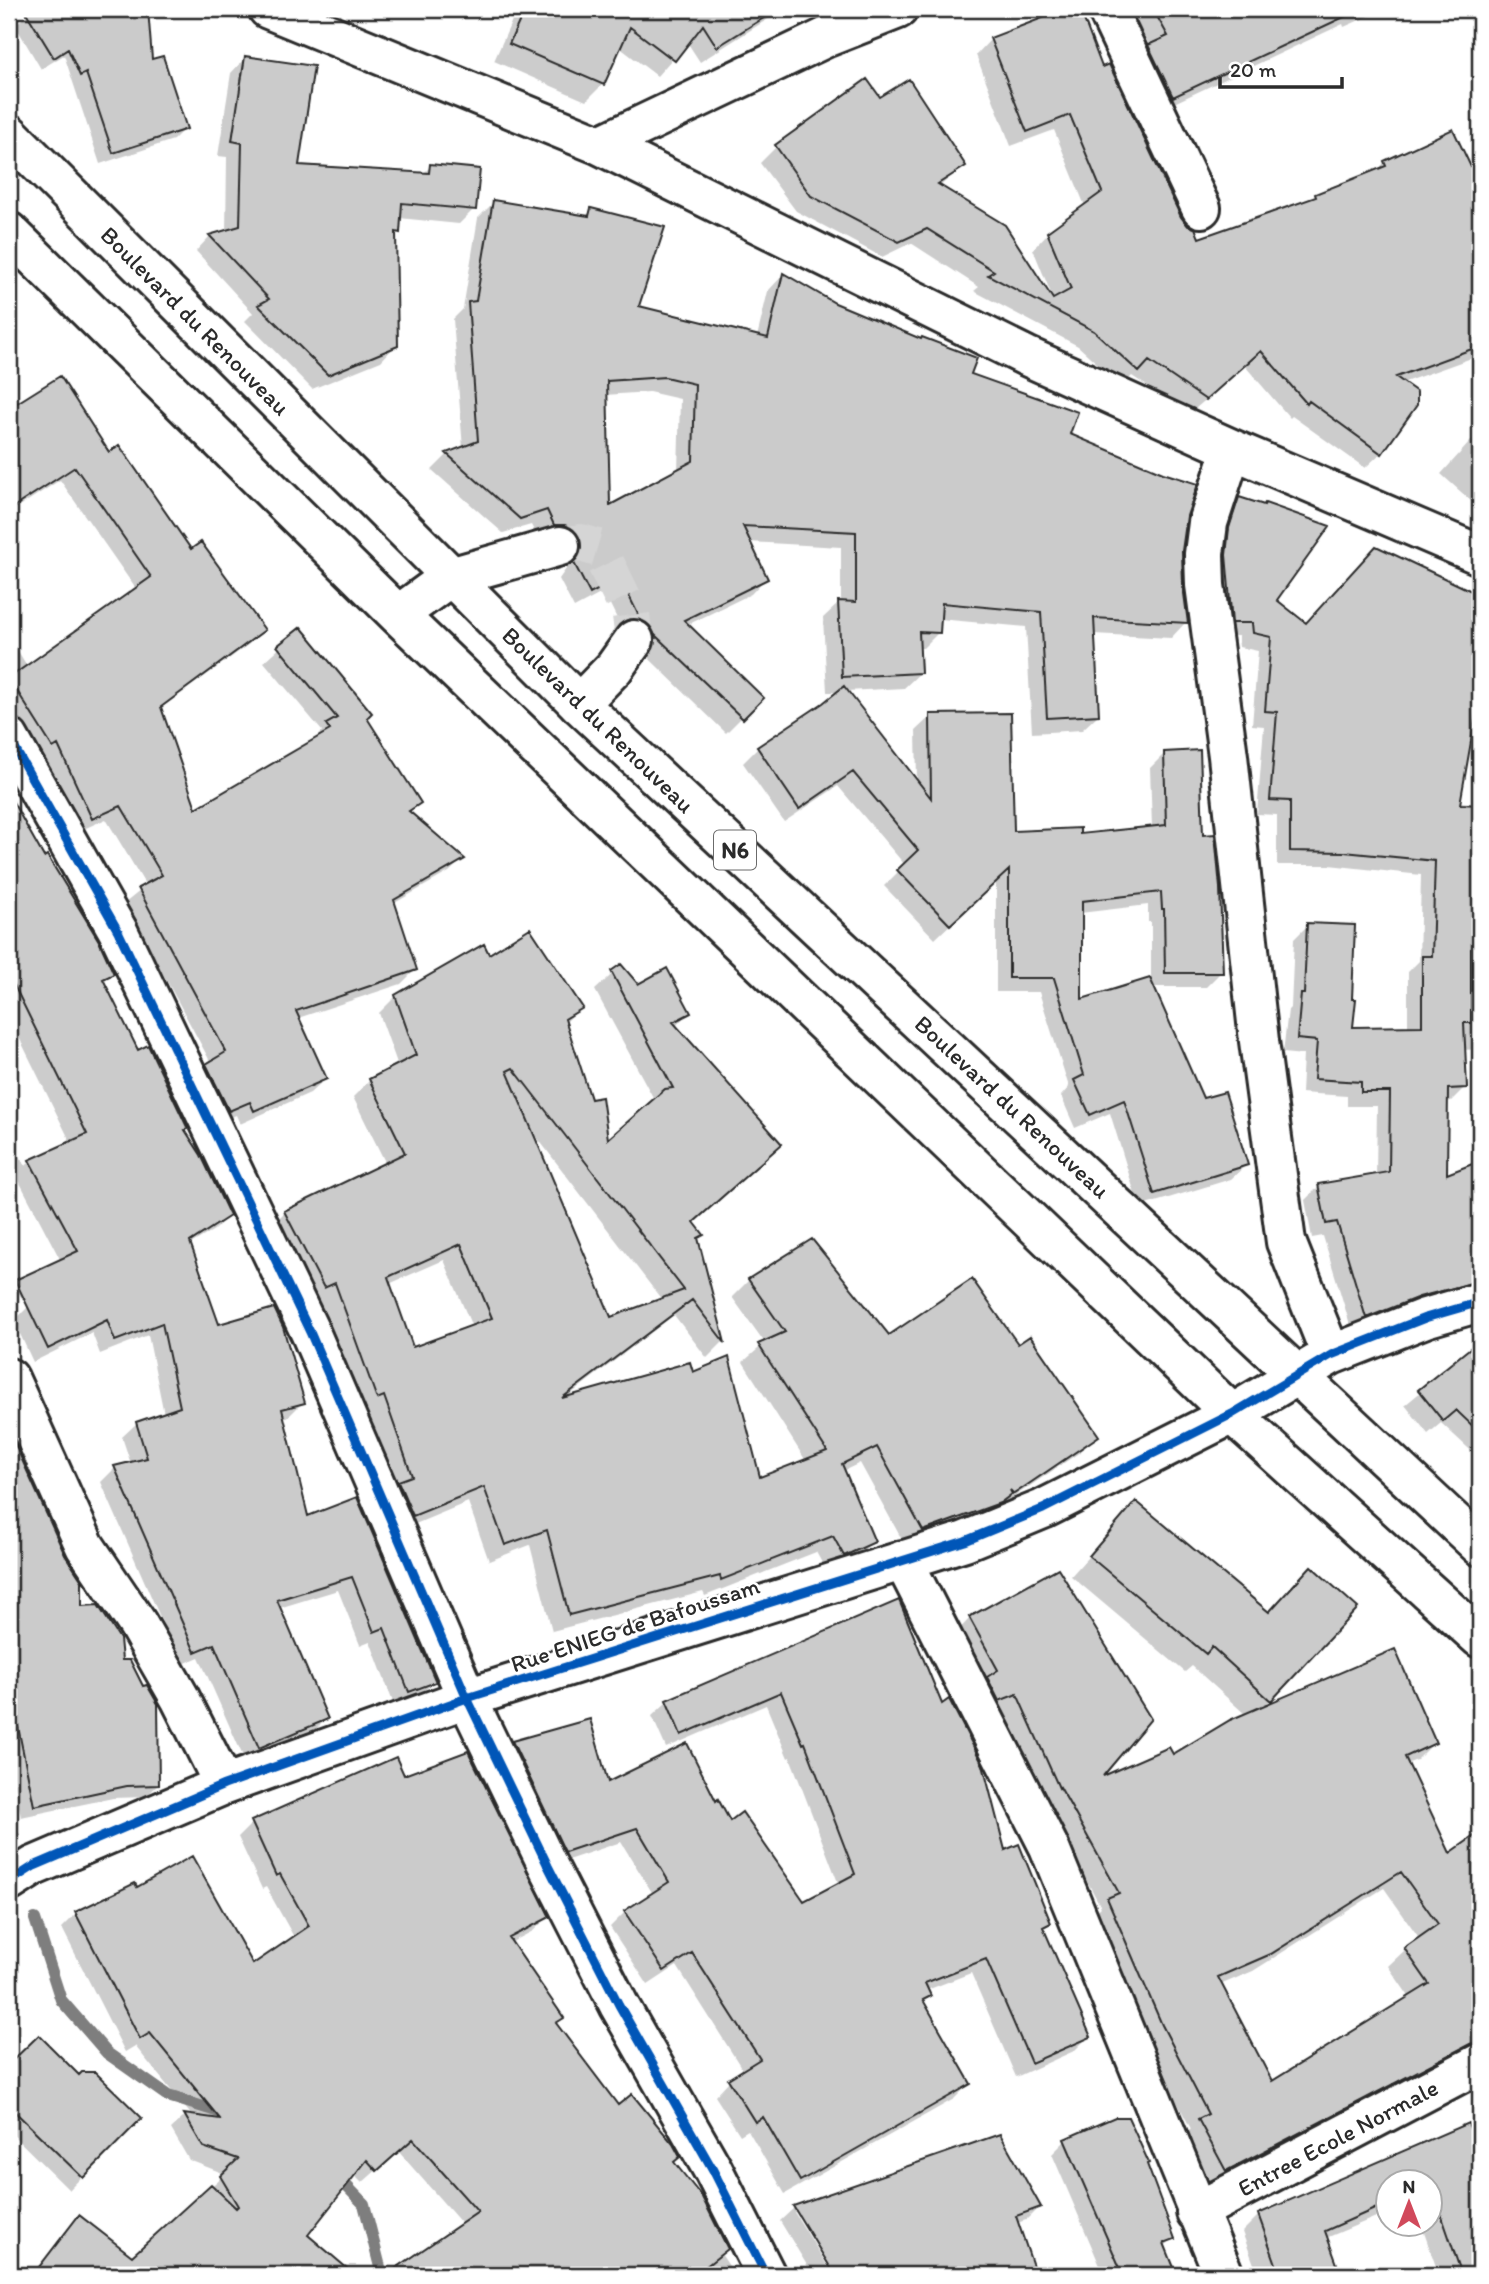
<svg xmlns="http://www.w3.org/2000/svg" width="1489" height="2284" viewBox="0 0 1489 2284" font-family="Itim,sans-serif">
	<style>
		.shadow { fill: #0003; fill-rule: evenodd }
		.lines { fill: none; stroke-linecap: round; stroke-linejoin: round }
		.stream { stroke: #7e7e7e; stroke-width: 12 }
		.building { fill: #cbcbcb; stroke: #2b2b2b; stroke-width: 2; fill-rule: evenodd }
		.minor-tunnel { stroke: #d5d5d5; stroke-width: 38; stroke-dasharray: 38 19; stroke-linecap: butt }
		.minor-casing { stroke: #2b2b2b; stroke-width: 44 }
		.highway-casing { stroke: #2b2b2b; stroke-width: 44 }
		.minor { stroke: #fff; stroke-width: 38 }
		.highway { stroke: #fff; stroke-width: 38 }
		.cycleway-casing { stroke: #fff; stroke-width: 13 }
		.cycleway { stroke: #0057b8; stroke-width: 9 }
		.labels { text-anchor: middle; stroke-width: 5; stroke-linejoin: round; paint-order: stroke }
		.shield { fill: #fff; stroke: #6b6b6b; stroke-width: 2 }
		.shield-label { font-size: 23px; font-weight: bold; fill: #2b2b2b }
		.street-label { font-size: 24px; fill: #2b2b2b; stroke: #fff }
	</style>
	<rect width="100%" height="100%" fill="#fff"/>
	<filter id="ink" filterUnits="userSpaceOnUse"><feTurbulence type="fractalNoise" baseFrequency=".0143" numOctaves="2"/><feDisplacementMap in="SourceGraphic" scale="14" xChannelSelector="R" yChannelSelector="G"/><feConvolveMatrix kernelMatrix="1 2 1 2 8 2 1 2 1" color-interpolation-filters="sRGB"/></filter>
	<g filter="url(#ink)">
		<path class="shadow" d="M34,9h40l44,71 67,48 -12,12 -73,24 -36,-109 -23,14 -26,-44z
			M275,9h71l-20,20z
			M517,9h137l6,3 5,-3h119l-84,53 -13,-20 -30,34 -38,-29 -16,37 -17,17 -92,-40z
			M1071,9h7l23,60 79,149 18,22 113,-39 5,-5 59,-23 10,-11 67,-30 28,58v44l-4,3 4,11v107l-78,28 -21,70 -16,15 -73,-52 -2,2 -45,-52 -56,48 -57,-38 -10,10 -44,-40 -104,-55 5,-4 -68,-44 -29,14 -86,-46 -36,-48 16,-16 91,-65 13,18 84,65 -25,22 111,110 2,-1 -19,-47 15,-16 37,-27 -31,-76 -43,16 -35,-91 15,-16z
			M1129,9h75l6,9 20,-9h155l-41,18 -1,-3 -186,87 -23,-49 16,-16z
			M246,57l51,110 126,7 8,-8 43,43 -15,15 -60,-6 -1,14 -4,4 2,109 -15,16 -69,28 -67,-68 8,-8 -57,-62 14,-15 16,-4 1,-75 -9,-1 13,-83z
			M494,202l91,15 7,-7 45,98 120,29 11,-46 15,-16 185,100 100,60 117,81 -4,35v35l5,36 -15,16 -78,-4 5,81 -16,15 -50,3 -6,-106 -87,-8v13l-16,16h-5l2,25 -16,15 -58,3 71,91 -1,-52 15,-14 81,116 66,4 74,-8 -2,-60 15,-15 36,83 20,136 -15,15h-54l50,113 44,65 -15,14 -92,28 -29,-94 -35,15 -14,-32 8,-9 -30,-95h-43v-111l-61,58 -51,-53 21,-21 -67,-79 -54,36 -41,-59 15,-15 81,-56h-12l-4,-74 16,-15h2v-56l-93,-5 18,36 -15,16 -64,31 74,73 -35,35 -101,-98 -21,-43 -30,16 -15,-29 7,-10v-13l-27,-16 -8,-15 -28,8 -71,-63 15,-15 16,-6 -10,-130 10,-10 15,-91zM649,392l31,7 -2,72 -70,37 -3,-113zM1148,905v17h3v58l-71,22v-89z
			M9,404l3,4 96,46 83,97 72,79 -14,14 -89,65 35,101 119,-69 8,-10 -58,-69 37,-33 64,89 54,85 -10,10 54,46 -14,13 -56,32 22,66 -14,14 -103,34 27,61 -15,14 -70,31 -4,-9 -22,9 -21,-45 18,-16 -86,-160 21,-17 -40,-67 -29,13 -34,-74 -5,3 -29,-25v-100l18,30 109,-77 -76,-109 -51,33z
			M1480,431v78l-39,-35z
			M1240,499l34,101 31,25 72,-77 103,51v126l-7,-3 -14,80 21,2v245l-17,1 2,37 -14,14 -5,1 -1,74 35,-13v133l-128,35 -29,-95 -11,2 -7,-38 14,-14 57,-10 1,-70h-30v-10l-46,-3 2,-38 -20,-2 5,-43 3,-3 3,-68 14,-14 43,104 57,-1v-56l11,-11 2,-86 -92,-10h-52v-50l-20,-1 7,-88 -12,-1 6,-74 -19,-4 -1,-11h-20l7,-122z
			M9,799l103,174 -9,9 34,70 47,79 44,85 -14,14 -25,15 29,81 85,76 -14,14 -6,2 24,101 127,162 -14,14 -26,10 -24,-64 -10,4 -22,-55 -59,18 47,111 -14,14 -67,28 -46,-104 -18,8 -80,-183 14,-14 16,-4 -9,-27 15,-14 27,-9 -16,-79 -48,19 -8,-21 -59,29 -19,-41 14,-14 -12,-18 14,-14 31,-14 -43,-82 -4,3v-4l-5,4v-39l17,23 4,-5 41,-18 -62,-126z
			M489,956l91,52 -15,15 41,120 49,-42 -60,-111 26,-24 17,20 51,26 -14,15 105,117 -87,79 9,12 -6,6 27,101 -16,16 -33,-43 -111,85 128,-25 68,104 47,-18 -63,-99 22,-19 -33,-46 17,-17 140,57 128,10 80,89 -17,16 -84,57 -90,38 -46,-84 -17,8 30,70 -17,17 -29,14 -11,-20 -111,44 -2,-4 -151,39 -22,-86 -41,16 -21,-59 -72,30 -2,-44 -27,-77 -6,3 -43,-116 -11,6 -39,-75 17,-17 101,-48 -33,-67 17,-17 28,-14 -19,-53 17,-17zM532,1131l130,169 -52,20zM444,1260l28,67 -60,22 -23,-65z
			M1471,1350l9,11v98l-39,-36 -13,11 -23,-29z
			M20,1459l60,149 40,54 38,123 -13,12 -32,1 -92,19 -12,-62v-294z
			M1136,1503l134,197 -7,8 171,35 -17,17 -11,4 44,91 30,-21v214l-271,139 -26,-50 8,-8 -45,-87 -55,-126 10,-9 -147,-272 16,-17 127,162 75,-24 74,-41 -54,-49 -7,6 -114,-96zM1384,1888l36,51 -15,11 -17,16 22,32 -139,86 -51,-99 33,-14z
			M898,1603l106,249 45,71 -7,6 47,107 -15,15 -58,26 -45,-104 -44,17 2,5 -6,7 46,82 -15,15 -169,95 -37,-64 -8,5 -25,-39 14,-15 15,-9 -67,-106 -29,19 -38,-58 15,-15 28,-18 -32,-52 -71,24 -52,-109 15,-14 94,41 108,19 14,20 74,80 36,-18 -49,-128 -2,1 -22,-53 -100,43 -14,-32 15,-14z
			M403,1777l145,140 -15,14 -23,12 51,75 -6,7 63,83 54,54 49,92 14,21h-153l-60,-90 -22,12 43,78h-154l74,-50 -65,-74 -36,32 -8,-8 -48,60 46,40h-321l34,-43 15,-14 52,40 93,-84 -36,-14 -18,-31 14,-13 8,1 -58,-71 -10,6 -63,-124 14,-14 60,-25 117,78 42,-28 -29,-52 -4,2 -24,-52 14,-14z
			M9,2063l1,2 69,12 61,41 -71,72 -60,-59z
			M1467,2125l13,30v120h-41l-18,-51h9v-42h-42v30l-62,26 13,37h-81l-16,-43 17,-17z
			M999,2136l40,71 -13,13 -9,3 18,52h-181l-7,-15 -48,-48h-5l36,58 -8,5h-9l-33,-54 14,-13z
			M1065,2141l80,23 28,74 -9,9 11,28h-71l-52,-121z"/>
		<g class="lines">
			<path class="stream" d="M9,1830l5,7
				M35,1919l26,81 46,53 61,43 61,19
				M335,2174l29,30 18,71"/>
		</g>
		<path class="building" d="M24,9h124l4,50 11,-3 24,73 -74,24 -27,-80 -6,3 -12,-27 -14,9z
			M525,9h253l-61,38 -14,-22 -28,36 -45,-34 -26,58 -95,-41z
			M1066,9h14l22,58 7,-3 72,153 7,9 7,2 4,10 117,-41 -1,-3 71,-28 -2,-5 69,-32 27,57v160l-84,31 21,15v13l-35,49 -73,-53 -2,3 -46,-53 -55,49 -57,-39 -10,11 -45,-41 -106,-56 6,-4 -67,-42 -28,13 -88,-46 -36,-51 92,-66 13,18 29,-18 57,87 -28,18 67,41 48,74 18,-10 -24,-57 55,-40 -32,-77 -43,17 -37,-94z
			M1153,9h208l-188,88 -25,-52 20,-9z
			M245,56l69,10 -15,99 130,8 1,-9 50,5 -4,41 -74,-7 -2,30 -4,-1 2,114 -70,29 -70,-70 11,-6 -60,-64 31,-9 2,-83 -10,-2z
			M493,200l96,16 2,-8 74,19 -26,79 129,32 15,-65 52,30 86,36 1,-2 55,21 -6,16 107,38 -8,22 93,39 35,11 -11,32 -5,35 1,35 5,37 -94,-5 5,97 -52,3 -6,-106 -99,-9 -2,30 -21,-1 2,41 -79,4 -4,-76 18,1v-70l-113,-6 25,53 -84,41 80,78 -21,21 -88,-84 -8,-12 -6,-3 -21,-42 -30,16 -16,-31 7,-12v-12l-6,-9 -10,-5h-11l-7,-15 -27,9 -74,-66 32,-12 -10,-139 8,-1zM665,377l30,7 -2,77 -83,44 -3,-124z
			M60,376l49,76 10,-7 72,104 10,-7 64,88 -104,77 35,101 134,-78 -4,-6 11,-6 -60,-72 24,-19 71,86 -5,5 54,85 -12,8 56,48 -71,41 23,70 -121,41 31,68 -73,32 -4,-9 -21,9 -23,-47 20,-12 -88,-164 24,-13 -41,-69 -29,13 -34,-74 -5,3 -44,-70 142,-101 -76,-110 -66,43v-102z
			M1239,497l25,8 1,-2 65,23 -53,74 29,23 70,-77 104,49v96l-20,113 20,1 -1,144h-8v74h-7l3,65 -19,1 -1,85 33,-13v120l-61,16 -53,21 -29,-96 -11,2 -8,-40 71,-12 1,-80h-29v-10l-47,-3 3,-38 -20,-2 4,-45h3l3,-71 48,2 -3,74h4l-3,28 69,-1v-70h10l3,-95 -91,-9 -54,-1v-50l-20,-1 7,-88 -12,-1 6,-74 -18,-4 -1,-10h-20l-6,-68 3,-27z
			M844,686l87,112 -1,-84 81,-1 3,118 66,-3v6l86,-9 -2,-73 36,-2 3,85 12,-1 5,54 3,85h-58l-1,-64h-2l-1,-17 -79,9v98l68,-21 53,120 22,-6 23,73 -94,29 -30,-94 -34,15 -16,-35 10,-5 -30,-97h-45v-108l-59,55 -53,-55 21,-20 -65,-78 -54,37 -42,-62 66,-44z
			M9,795l35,62 3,-2 52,86 15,33 -11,5 35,71 10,-5 40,84 -3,1 16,25 29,61 -40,26 29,82 55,-16 9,19 22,76 -23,6 26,107 49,-19 79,185 -27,10 -25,-64 -10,4 -22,-55 -75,23 51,119 -69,29 -45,-104 -19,8 -81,-186 33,-8 -11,-36 44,-15 -18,-84 -47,18 -8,-21 -59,29 -33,-69 63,-29 -49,-91 58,-26 -78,-159z
			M530,928l53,80 -18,11 26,80 11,-2 6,42 57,-50 8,-1 -62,-117 10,-7 17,20 29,-16 24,45 -18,9 109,122 -88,78 10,13 -6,3 27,105 -33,-43 -130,98 128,-36 3,10 36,-15 31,120 67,-26 -69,-107 27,-12 -37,-53 64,-40 77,96 83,-56 46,65 12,-8 69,100 -85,58 -4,-4 2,4 -12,9 -77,28 -46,-84 -35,17 33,78 -31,14 -11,-20 -112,44 -1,-4 -151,39 -22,-85 -42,15 -21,-58 -71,29 -15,-35 14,-5 -28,-80 -7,3 -42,-116 -11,5 -40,-77 121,-58 -36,-74 47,-24 -21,-60 89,-51 5,10zM513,1068l71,92 100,130 -73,27 -104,-246zM461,1244l31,74 -79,29 -25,-70z
			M1480,1340v93l-24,-23 -13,11 -25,-31z
			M9,1431l56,124 17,26v25l16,-1 22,34 2,21h8l13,26 4,-1 11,19 1,81 -32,1 -93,20 -25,-124z
			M1136,1501l133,111 42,-46 47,42 -87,93 -59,-54 -6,7 -117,-98z
			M1058,1568l93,151 -48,57 66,-29 4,7 57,-34 165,-71 41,94 -31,14 45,96 30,-21v209l-10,3 -244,127 -28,-52 10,-5 -46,-89 -55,-127 12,-5 -59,-106 -1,1 -42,-94 -18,7 -12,-24 11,-7 -29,-53zM1401,1872l37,52 -34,24 25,36 -157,97 -54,-104 53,-23z
			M899,1600l43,104 7,-5 34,66 22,85 14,-6 32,79 -8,4 48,110 -60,26 -45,-104 -61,24 6,13 -8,4 48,84 -171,97 -37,-64 -8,5 -27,-43 32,-20 -68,-106 -28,18 -40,-60 45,-29 -32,-54 -72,24 -53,-111 78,-22 18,63 79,-39 29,58 2,-2 12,22 12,-9 62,89 51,-27 -50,-131 -2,1 -22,-52 -100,43 -15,-35z
			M468,1751l82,166 -41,21 55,80 -8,5 62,82 14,-11 41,50 7,13 -6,5 28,35 26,52 -33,26h-309l92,-63 -65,-73 -36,32 -10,-11 -59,75 47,40h-322l46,-60 53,41 79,-72 25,24 2,-2 -18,-30 18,-17 -35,-12 -19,-33 36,5 -70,-86 -10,6 -65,-127 60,-29 2,4 55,-31 61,108 56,-38 -29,-52 -4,2 -25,-55 145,-64 8,18z
			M39,2035l40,40 3,-3h13l47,46 -59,60 -74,-72v-42z
			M1115,2117h13l21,46 -2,1 28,75 -11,4 13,32h-54l-59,-136z
			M1468,2123l12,28v124h-18l-32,-93h-42v21l-63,28 16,44h-61l-22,-61z
			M1000,2134l41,73 -25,9 20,59h-201l-42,-69z"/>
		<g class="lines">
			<path class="minor-tunnel" d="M560,546l21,-3 17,5 33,67 3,25"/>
			<defs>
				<path id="minor" d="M268,9l332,136 426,211 206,93 248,106
					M1107,9l94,199
					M600,145l227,-108 71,-28
					M1232,449l-24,74 -4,31 1,31 23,171 31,285 27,201 45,113
					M450,577l110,-31
					M579,704l35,-36 20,-28
					M9,738l109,193 192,401 157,366 81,168 71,139 94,165 53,105
					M9,1378l76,168 52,77 43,75 44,87
					M903,1560l146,287 175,428
					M9,1882l25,-16 190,-81 243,-87 498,-157 78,-32 189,-95 99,-59 94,-37 55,-16
					M1196,2212l284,-149"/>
				<path id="highway" d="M9,134l570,570 901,842
					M9,232l389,383 834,799 248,224
					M398,615l52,-38"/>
			</defs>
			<use href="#minor" class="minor-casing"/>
			<use href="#highway" class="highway-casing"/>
			<use href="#minor" class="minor"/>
			<use href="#highway" class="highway"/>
			<defs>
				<path id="cycleway" d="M9,738l109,193 192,401 157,366 81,168 71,139 94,165 53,105
					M9,1882l25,-16 190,-81 243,-87 498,-157 78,-32 189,-95 99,-59 94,-37 55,-16"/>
			</defs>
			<use href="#cycleway" class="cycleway-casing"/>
			<use href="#cycleway" class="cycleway"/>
		</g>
	</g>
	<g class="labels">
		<rect class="shield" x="714" y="830.5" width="42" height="39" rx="5"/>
		<g class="shield-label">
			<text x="735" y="858">N6</text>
		</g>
		<g class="street-label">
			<text transform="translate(195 321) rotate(45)" y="8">Boulevard du Renouveau</text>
			<text transform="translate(598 720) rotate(44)" y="8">Boulevard du Renouveau</text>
			<text transform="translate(1012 1107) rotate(43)" y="8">Boulevard du Renouveau</text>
			<text transform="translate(635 1625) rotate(-18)" y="8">Rue ENIEG de Bafoussam</text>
			<text transform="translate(1338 2138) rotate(-28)" y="8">Entree Ecole Normale</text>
		</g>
	</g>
	<rect width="1489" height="2284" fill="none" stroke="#fff" stroke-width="35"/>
	<rect x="18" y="18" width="1454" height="2249" fill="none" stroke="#2b2b2b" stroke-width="2.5" filter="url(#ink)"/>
	<g transform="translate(1409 2203)"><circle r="33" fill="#ffffff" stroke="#aaaaaa" stroke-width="2"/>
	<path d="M0-5L12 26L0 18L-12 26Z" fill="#d1495b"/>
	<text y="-10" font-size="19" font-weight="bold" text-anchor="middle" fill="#2b2b2b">N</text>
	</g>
	<path d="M1220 77v10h122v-10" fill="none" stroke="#2b2b2b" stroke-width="3.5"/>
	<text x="1230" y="77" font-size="21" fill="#2b2b2b" stroke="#ffffff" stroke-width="5" paint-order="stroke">20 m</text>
</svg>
